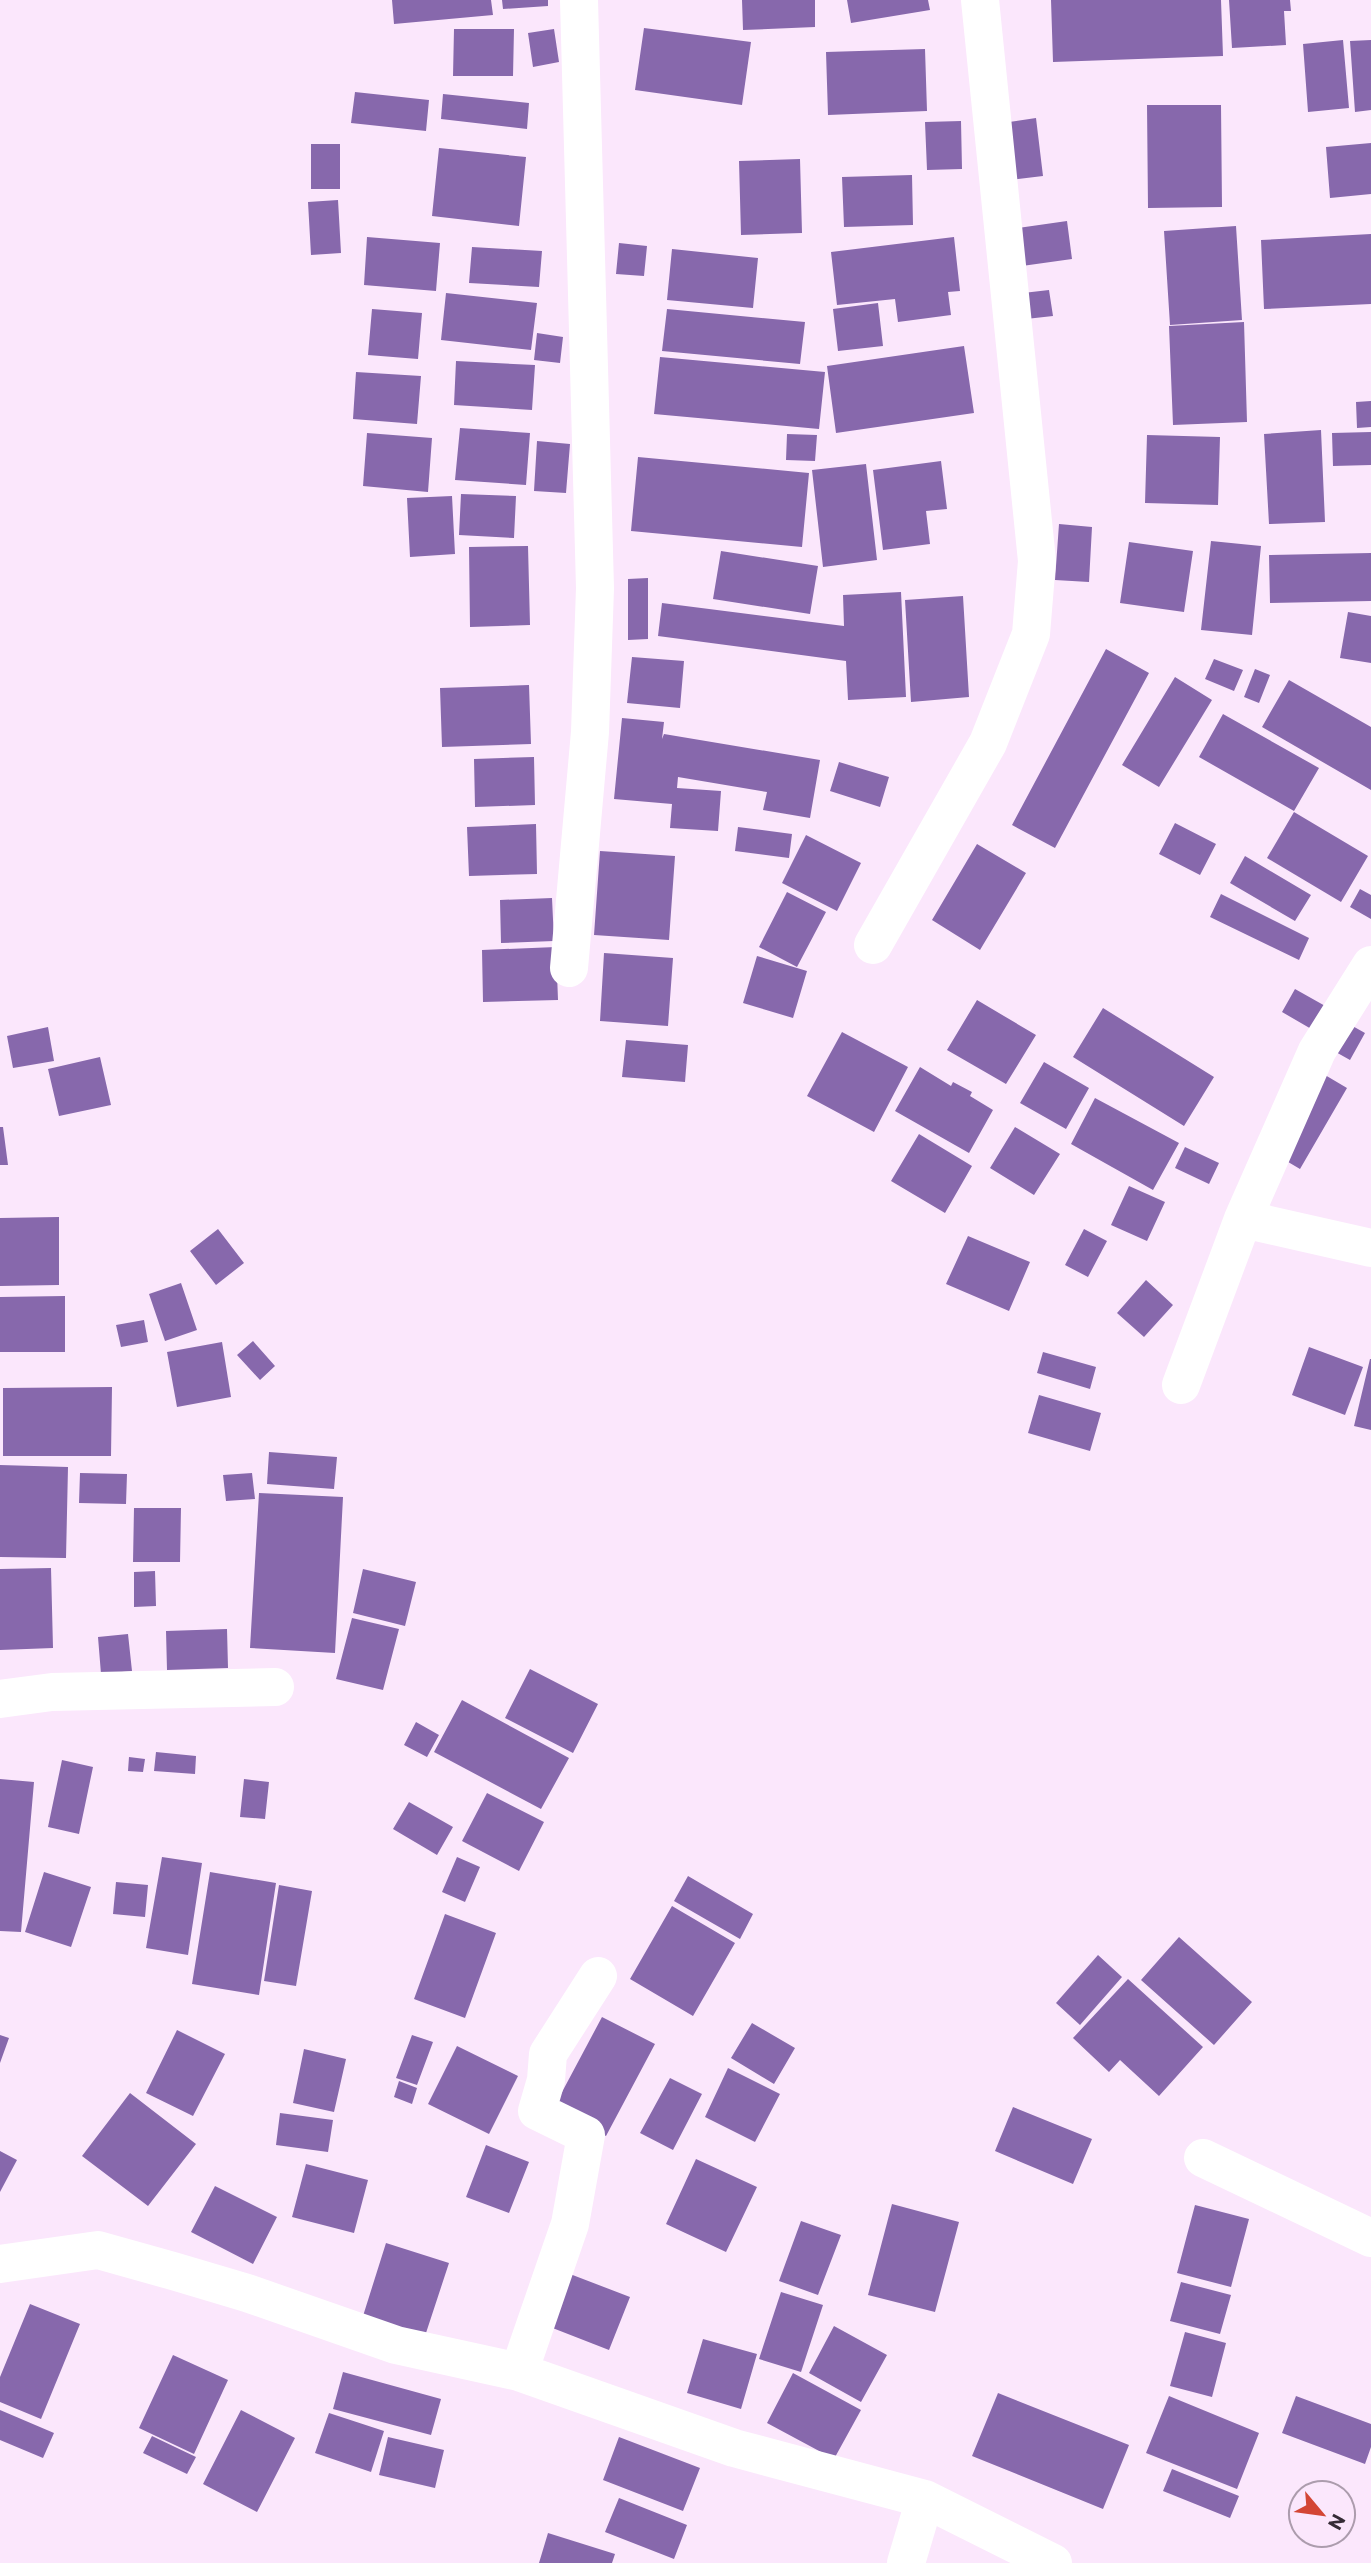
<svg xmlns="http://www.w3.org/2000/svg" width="1371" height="2563" viewBox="0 0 1371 2563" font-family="Commissioner,sans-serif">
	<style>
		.building { fill: #8768ac }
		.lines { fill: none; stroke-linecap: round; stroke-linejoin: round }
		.minor { stroke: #fff; stroke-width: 38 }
	</style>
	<rect width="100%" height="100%" fill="#fbe7fc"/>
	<path class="building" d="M392,0h99l2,15 -99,9z
		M502,0h46v6l-45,3z
		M742,0h73v27l-72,3z
		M847,0h81l2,10 -79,13z
		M1051,0h170l2,56 -170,6z
		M1229,0h61l1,11h-7l2,34 -54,3z
		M644,28l107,14 -9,63 -107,-15z
		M454,29h60l-1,47h-60z
		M554,29l5,33 -26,5 -5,-34z
		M1343,40l6,68 -41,4 -5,-68z
		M1371,40v70l-16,2 -5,-71z
		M925,49l2,62 -99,4 -2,-63z
		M355,92l74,8 -3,31 -75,-8z
		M443,94l86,9 -2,26 -86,-10z
		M1147,105h74l1,102 -74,1z
		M1036,118l7,58 -34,4 -7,-57z
		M961,121l1,48 -35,1 -2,-48z
		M1371,143v51l-41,4 -4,-51z
		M311,144h29v45h-29z
		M439,148l87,9 -7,69 -87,-10z
		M800,159l2,74 -61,2 -2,-74z
		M912,175l1,50 -69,2 -2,-50z
		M338,200l3,53 -30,2 -3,-53z
		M1067,221l5,38 -50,7 -4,-38z
		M1236,226l6,94 -72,5 -6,-94z
		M1371,234v70l-107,5 -3,-69z
		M367,237l73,6 -4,48 -72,-6z
		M954,237l6,54 -12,1 3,23 -53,7 -3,-23 -58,6 -6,-53z
		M619,243l28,3 -3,30 -28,-2z
		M472,247l70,4 -3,36 -70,-4z
		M672,249l86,9 -5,50 -86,-8z
		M1049,290l4,26 -27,3 -3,-26z
		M446,293l91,10 -6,47 -90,-10z
		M878,303l5,43 -45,5 -5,-42z
		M372,309l50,4 -4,46 -50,-4z
		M667,309l138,13 -5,42 -138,-13z
		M1244,322l3,100 -74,3 -4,-99z
		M537,333l26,4 -3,26 -26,-3z
		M964,346l10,67 -138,20 -9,-67z
		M660,357l165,15 -6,57 -165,-15z
		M456,361l79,4 -3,45 -78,-5z
		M356,372l65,4 -4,48 -64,-5z
		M1371,401v26l-14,1 -1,-26z
		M460,428l70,5 -4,52 -71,-5z
		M1321,430l4,92 -56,2 -5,-90z
		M1371,432v33l-38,1 -1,-33z
		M367,433l65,5 -4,54 -65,-6z
		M787,434l30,1 -2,26 -29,-1z
		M1147,435l73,2 -2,68 -73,-2z
		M537,441l33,3 -4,49 -32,-2z
		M638,457l171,16 -7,74 -171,-16z
		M941,461l6,48 -21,2 4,33 -47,6 -10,-80z
		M866,464l11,96 -54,7 -11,-97z
		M461,494l55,2 -2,42 -55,-3z
		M452,496l3,58 -45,3 -3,-59z
		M1059,524l33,3 -3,55 -34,-2z
		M1211,541l50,5 -9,89 -51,-5z
		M1129,542l64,9 -9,61 -64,-9z
		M528,546l2,79 -60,2 -1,-80z
		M721,551l97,15 -8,48 -97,-15z
		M1371,553v48l-101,2 -1,-48z
		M648,578v61l-20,1v-61z
		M901,592l5,105 -58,3 -2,-39 -188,-25 4,-33 182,23 -1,-31z
		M963,596l6,101 -58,5 -6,-102z
		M1348,612l23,4v47l-31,-5z
		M1106,649l43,24 -94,175 -43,-23z
		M632,657l52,4 -4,47 -53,-5z
		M1214,659l29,11 -9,21 -29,-12z
		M1255,669l15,6 -11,28 -15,-6z
		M1175,677l37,23 -53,87 -37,-22z
		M1289,680l82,47v63l-109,-63z
		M529,685l2,59 -89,3 -2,-59z
		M1223,714l96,54 -25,43 -95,-54z
		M622,718l42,4 -2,17 2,-5 156,26 -10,58 -47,-8 4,-18 -89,-15 -1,11 44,3 -3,40 -48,-3 2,-24 -58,-5z
		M534,757l1,48 -60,2 -1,-48z
		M839,762l50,15 -9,30 -50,-16z
		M1294,812l74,44 -27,46 -74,-44z
		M1175,823l41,21 -16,31 -41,-21z
		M536,824l1,50 -68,2 -2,-49z
		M738,827l54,7 -3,24 -54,-7z
		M806,835l55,28 -24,48 -55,-28z
		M977,844l49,29 -46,77 -48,-30z
		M600,851l75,5 -6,84 -75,-5z
		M1245,856l66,39 -16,26 -65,-38z
		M1360,889l11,6v24l-21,-12z
		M787,892l39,20 -29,55 -38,-20z
		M1221,894l88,44 -10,22 -89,-43z
		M552,898l2,43 -53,2 -1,-43z
		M556,947l2,53 -75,2 -1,-52z
		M604,953l69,5 -5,68 -68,-5z
		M757,956l50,15 -14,47 -50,-15z
		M1295,989l32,18 -14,23 -31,-18z
		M977,1000l59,35 -30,49 -59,-34z
		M1103,1008l111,69 -30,49 -111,-69z
		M1340,1019l25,14 -15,27 -25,-14z
		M48,1027l6,34 -41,7 -6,-32z
		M842,1032l66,35 -34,65 -67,-36z
		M626,1040l62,5 -3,37 -63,-5z
		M100,1057l11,48 -52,11 -11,-47z
		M1044,1062l45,26 -23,41 -46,-26z
		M920,1067l31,19 2,-4 19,10 -2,4 23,14 -24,43 -74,-42z
		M1325,1075l22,13 -47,81 -22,-13z
		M1095,1098l84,45 -26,47 -82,-46z
		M0,1127h3l5,38h-8z
		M1015,1127l45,27 -26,41 -44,-27z
		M919,1134l53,32 -27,47 -54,-32z
		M1185,1147l34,16 -10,21 -34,-16z
		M1129,1186l36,16 -18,39 -36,-16z
		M59,1217v68l-59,1v-68z
		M218,1229l26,34 -28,22 -26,-34z
		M1084,1229l23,12 -19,36 -23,-12z
		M968,1236l62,26 -21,49 -63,-27z
		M1146,1280l27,25 -29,32 -27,-24z
		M181,1283l16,47 -32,11 -16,-47z
		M65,1296v56h-65v-55z
		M144,1320l4,22 -27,5 -5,-22z
		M253,1341l22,25 -15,14 -23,-25z
		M222,1342l9,55 -54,10 -10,-55z
		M1309,1347l54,20 -18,48 -53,-20z
		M1043,1352l53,15 -6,22 -53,-16z
		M1370,1359h1v71l-17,-4z
		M112,1387l-1,69h-108v-68z
		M1039,1395l62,18 -11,38 -62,-18z
		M269,1452l68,5 -3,32 -67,-5z
		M0,1465l68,2 -2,91 -66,-1z
		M80,1473l47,1 -1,30 -47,-1z
		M252,1473l3,26 -29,2 -3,-26z
		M259,1493l84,4 -8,156 -85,-5z
		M134,1508h47l-1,54h-47z
		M51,1568l2,80 -53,2v-81z
		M363,1569l53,13 -11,44 -52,-13z
		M155,1571l1,35 -22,1v-35z
		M352,1618l47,11 -16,61 -47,-11z
		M227,1629l1,39 -61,2 -1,-39z
		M128,1634l4,37 -31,3 -3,-37z
		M530,1669l68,35 -25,49 -68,-35z
		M462,1700l107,58 -28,51 -107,-57z
		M416,1722l23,13 -12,22 -23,-12z
		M156,1752l40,4 -1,18 -41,-3z
		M129,1757l16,2 -2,13 -15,-1z
		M62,1760l31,7 -14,67 -31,-7z
		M0,1779l34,3 -13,150 -21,-1z
		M244,1779l25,3 -4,37 -25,-2z
		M487,1793l57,29 -25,49 -57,-30z
		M409,1802l44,25 -16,28 -44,-26z
		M162,1857l40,6 -14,92 -42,-7z
		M457,1857l23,10 -15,35 -23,-10z
		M44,1872l47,15 -20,60 -46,-15z
		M210,1872l66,11 -17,112 -67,-11z
		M688,1876l65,38 -13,25 -66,-38z
		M116,1882l32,3 -3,32 -32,-3z
		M279,1885l33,6 -16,95 -32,-5z
		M672,1906l63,37 -42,73 -63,-37z
		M445,1914l51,19 -31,85 -51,-19z
		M1179,1937l73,65 -38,43 -73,-65z
		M1098,1955l24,22 -42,48 -24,-22z
		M1128,1979l75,68 -44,49 -39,-36 -11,12 -36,-34z
		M602,2017l53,27 -49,92 -53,-27z
		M752,2023l43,25 -21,36 -43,-26z
		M177,2030l48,24 -32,62 -47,-23z
		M0,2035l9,3 -9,25z
		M412,2035l21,7 -16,43 -21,-7z
		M457,2046l61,30 -29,58 -61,-30z
		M304,2049l42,10 -12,53 -41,-9z
		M728,2068l52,26 -25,48 -50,-25z
		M670,2078l32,16 -29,56 -33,-17z
		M399,2081l18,7 -5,16 -18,-7z
		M130,2093l66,51 -48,62 -66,-50z
		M1013,2107l79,32 -19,45 -78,-33z
		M280,2113l53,7 -5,32 -52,-7z
		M486,2145l43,17 -20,51 -43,-16z
		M0,2151l17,9 -17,32z
		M696,2159l61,28 -31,65 -60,-28z
		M306,2164l62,16 -14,53 -62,-16z
		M215,2186l62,31 -24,47 -62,-32z
		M892,2204l67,18 -24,90 -67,-17z
		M1195,2205l54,14 -18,68 -54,-14z
		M801,2221l40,14 -23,60 -39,-14z
		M386,2243l63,20 -24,73 -62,-20z
		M570,2274l60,23 -21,53 -59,-23z
		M1181,2282l50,13 -11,39 -50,-13z
		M781,2292l42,13 -22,67 -42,-13z
		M30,2304l50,20 -39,95 -41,-17v-25z
		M834,2326l53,29 -26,47 -52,-29z
		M1185,2332l41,11 -14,54 -42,-11z
		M703,2339l54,15 -16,55 -54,-16z
		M173,2355l55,25 -34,74 -55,-26z
		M343,2372l98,27 -10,36 -98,-26z
		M793,2373l68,37 -27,49 -67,-36z
		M998,2393l131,52 -26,64 -131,-53z
		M1169,2396l90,37 -22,56 -91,-36z
		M1296,2396l75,28v23l-6,17 -83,-31z
		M0,2410l54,23 -11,25 -43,-18z
		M241,2410l54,28 -38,74 -54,-28z
		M329,2413l55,18 -13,41 -56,-19z
		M152,2436l44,21 -9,17 -44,-21z
		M388,2437l56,13 -9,38 -56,-13z
		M619,2437l81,31 -17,43 -80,-31z
		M1172,2469l67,27 -9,22 -67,-27z
		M619,2498l68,27 -13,34 -69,-27z
		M548,2533l67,21 -3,9h-73z"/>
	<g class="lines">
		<path class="minor" d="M873,945l115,-202 43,-109 6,-73 -57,-561
			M569,968l21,-236 5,-144 -16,-588
			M1243,1219l128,29
			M1181,1385l62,-166 74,-168 54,-86
			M0,1699l52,-7 223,-5
			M1203,2158l168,80
			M0,2264l98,-14 75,21 74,22 149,52 123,27 215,76 191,51 128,64
			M519,2372l51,-148 16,-89 -49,-24 9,-31 2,-26 50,-78
			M906,2563l19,-64"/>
	</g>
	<g transform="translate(1322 2514) rotate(119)"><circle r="33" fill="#fbe7fc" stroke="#ac9cad" stroke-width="2"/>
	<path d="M0-5L12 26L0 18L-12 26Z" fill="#d34635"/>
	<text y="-10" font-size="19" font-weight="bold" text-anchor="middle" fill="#352c36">N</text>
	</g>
</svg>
